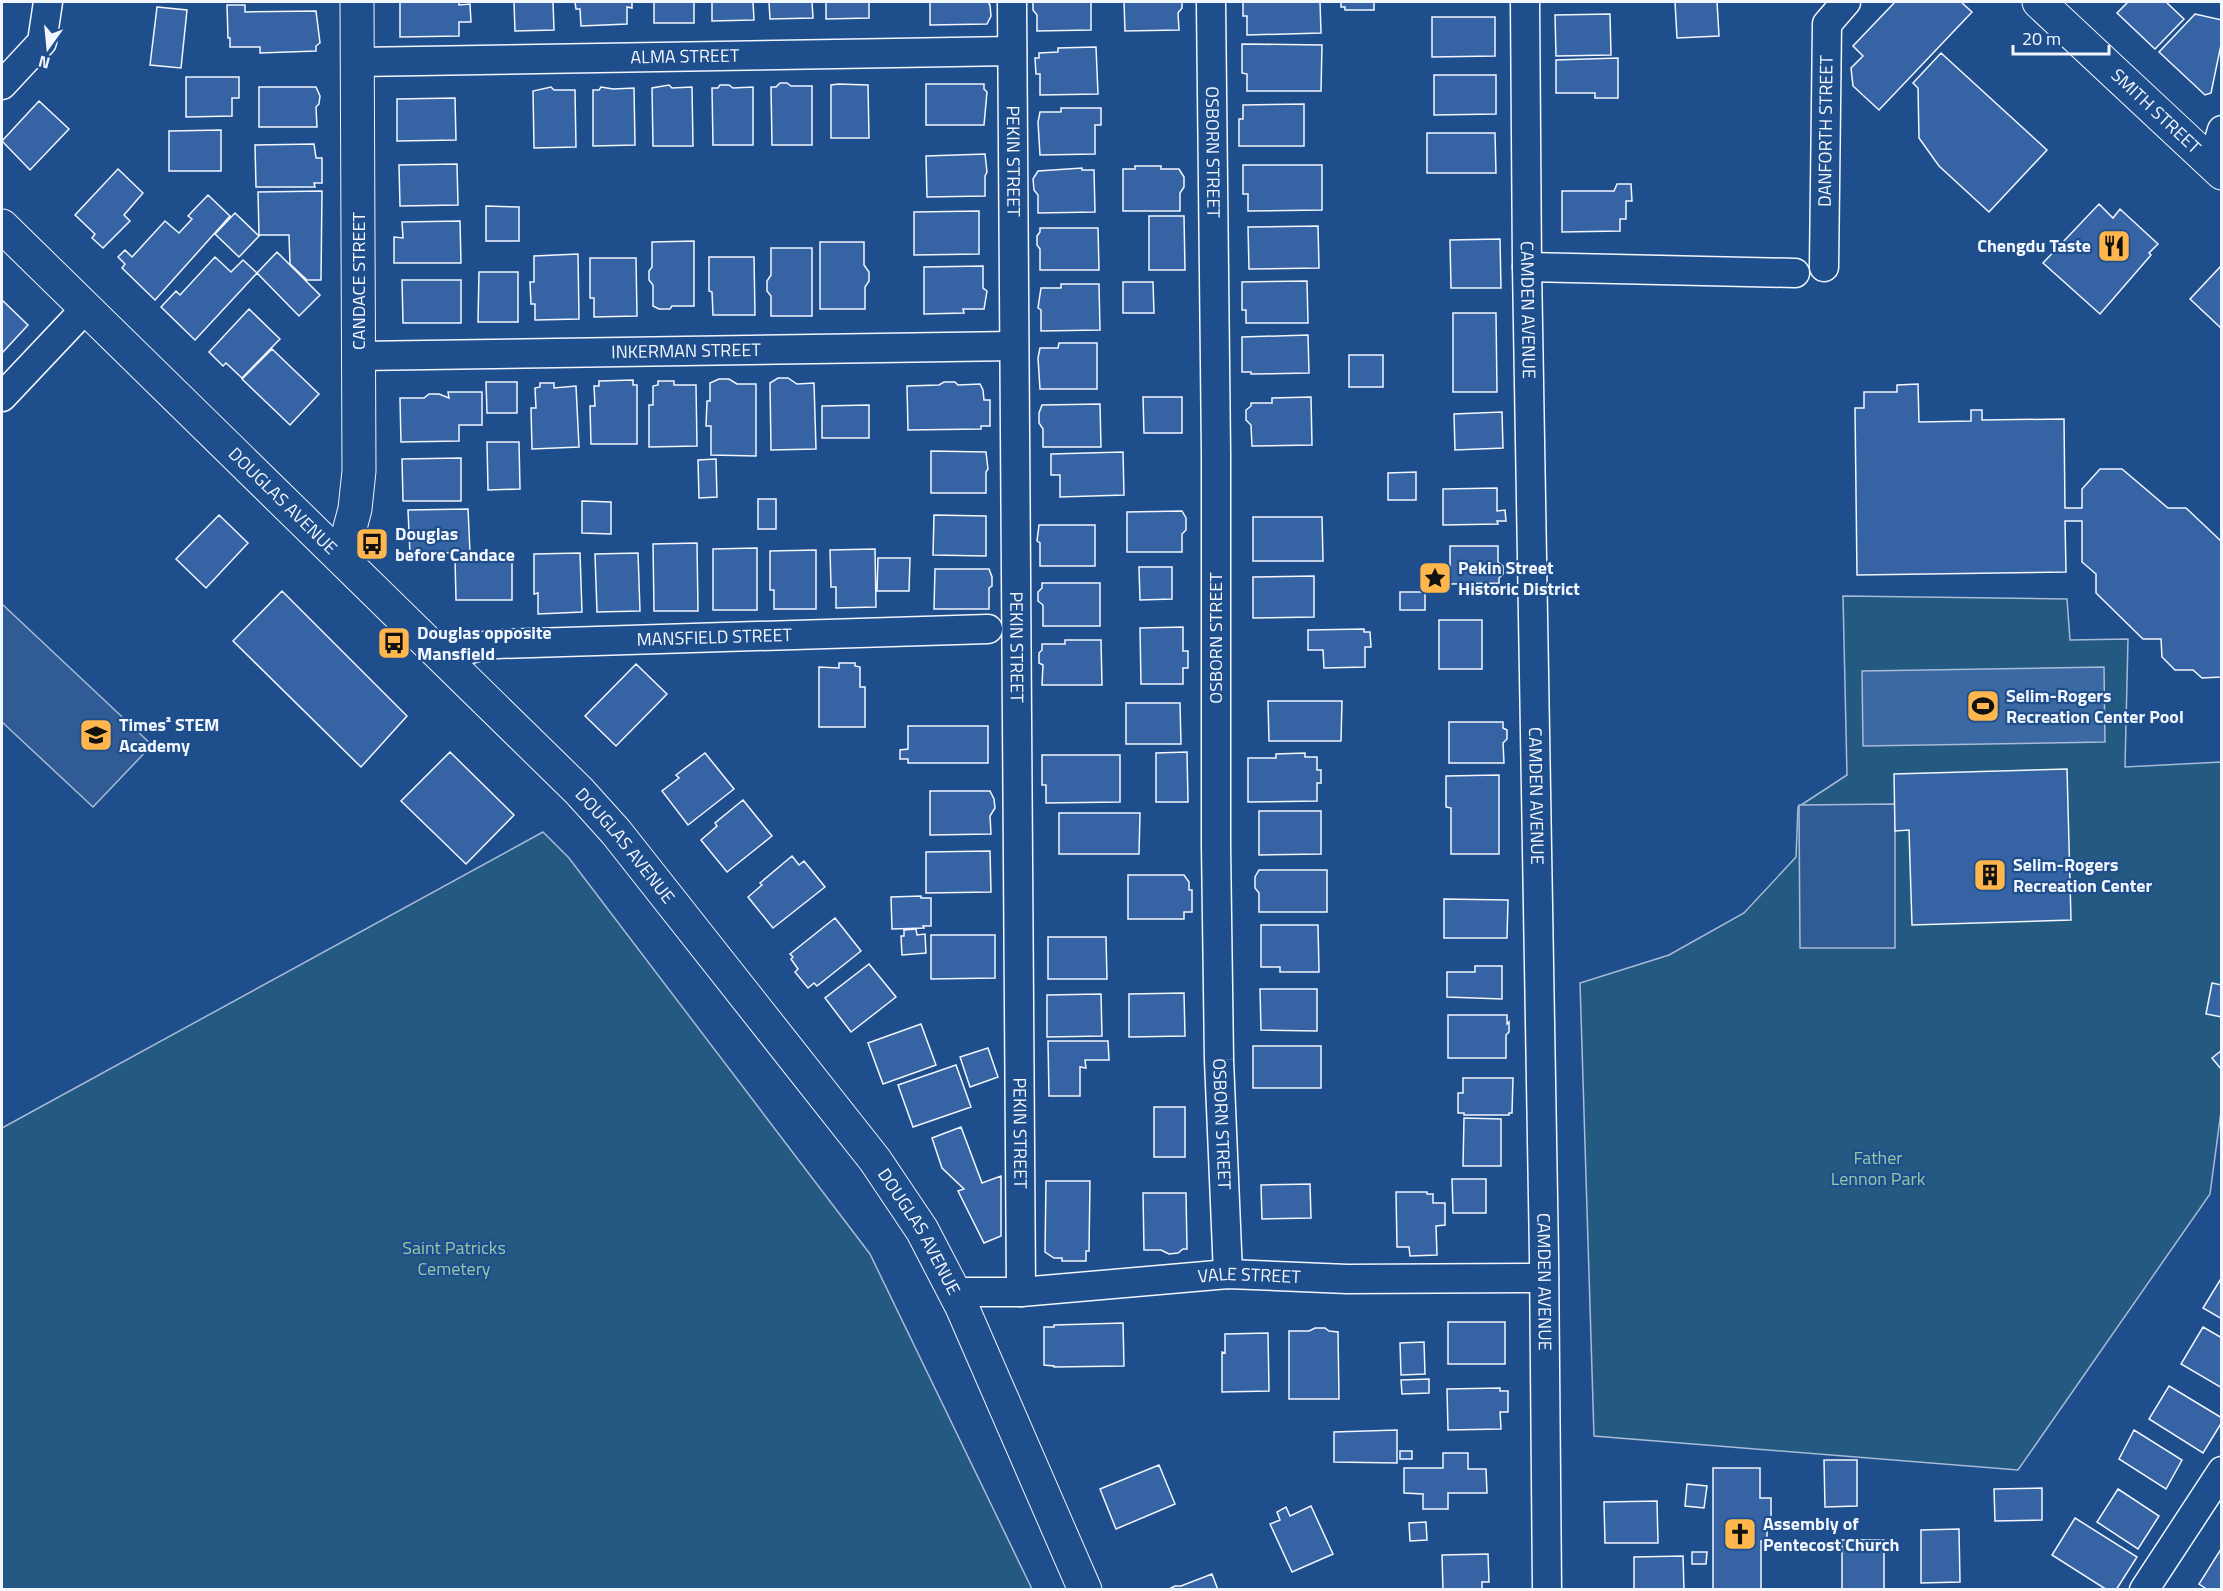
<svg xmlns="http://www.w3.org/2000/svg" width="2223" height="1591" viewBox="0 0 2223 1591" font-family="'Titillium Web',sans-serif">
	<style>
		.green { fill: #245a82; stroke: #a8bbd7; stroke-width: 1.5 }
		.parking { fill: #305b95; stroke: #a8bbd7; stroke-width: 1.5 }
		.water { fill: #3b69a3; stroke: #a8bbd7; stroke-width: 1.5 }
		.building { fill: #3563a3; stroke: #f2f6ff; stroke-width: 1.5 }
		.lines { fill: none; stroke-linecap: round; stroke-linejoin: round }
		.minor-casing { stroke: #f2f6ff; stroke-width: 31 }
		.tertiary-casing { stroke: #f2f6ff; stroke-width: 35 }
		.primary-casing { stroke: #f2f6ff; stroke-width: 35 }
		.minor { stroke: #1f4e8c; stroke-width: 28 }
		.tertiary { stroke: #1f4e8c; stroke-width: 33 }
		.primary { stroke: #1f4e8c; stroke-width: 33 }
		.labels { text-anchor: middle; stroke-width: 4.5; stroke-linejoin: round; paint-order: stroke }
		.street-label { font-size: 18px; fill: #f2f6ff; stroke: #1f4e8c }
		.poi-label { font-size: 18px; font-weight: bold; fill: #f2f6ff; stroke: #1f4e8c; text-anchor: start }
		.park-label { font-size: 18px; fill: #97c8a6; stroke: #1f4e8c }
	</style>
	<rect width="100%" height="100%" fill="#1f4e8c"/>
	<path class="green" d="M1843,596l224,3 3,41 58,-1 -3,128 96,-5 1,342 -12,90 -192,276 -424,-34 -14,-453 89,-28 75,-42 52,-56 2,-50 49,-32z
		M543,832l26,26 301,396 162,335h-1030v-461z"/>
	<path class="parking" d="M2,604l150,141 -59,62 -91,-85z
		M1895,804v144h-95l-1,-143z"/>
	<path class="water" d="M2104,667l1,75 -242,4 -1,-75z"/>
	<path class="building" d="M400,2h59v3l11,-1 1,18h-12v14l-59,1z
		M514,2h39l1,28 -39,1z
		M575,2h57v6l-5,-1v17l-46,2 -1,-17h-4z
		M654,2h40v21h-40z
		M712,2h41l1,18 -42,1z
		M769,2h43l1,16 -43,1z
		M826,2h43v16l-43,1z
		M930,2h58l2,3 1,11 -4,8 -57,1z
		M1033,2h58v28l-54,1v-16l-4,-5z
		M1124,2h58v6l-4,5 1,17 -54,1z
		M1243,2h77l1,31 -74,2v-19h-4z
		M1341,2h33v8h-29v-3h-4z
		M1675,2h42l2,34 -42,2z
		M1895,2h66l11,10 -93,98 -26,-24 -2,-18 12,-12 -10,-10z
		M2128,2h38l18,17 -29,30 -38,-36z
		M227,5h18v7l71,-1 4,32 -4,3v5l-56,2v-6h-30v-9h-2z
		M157,7l30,3 -6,58 -31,-3z
		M1610,14l1,41 -55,1 -1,-41z
		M2195,14l27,6v20l-11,53 -6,2 -46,-43z
		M1432,17h63v39l-63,1z
		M1242,44l80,1 -1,46h-74v-17l-5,-1z
		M1096,47l2,47 -58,1v-21h-4l-1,-16h4v-5l19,-1v-4z
		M1941,53l106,97 -58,62 -50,-46 -20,-28 -1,-50 -5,-5z
		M1618,58v40h-23v-5h-39v-33z
		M1434,75h62v39l-62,1z
		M186,77h53v21h-7v18l-46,1z
		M780,83h7l4,3h21v59h-40l-1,-58h5z
		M839,84l29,1 1,53h-38v-53z
		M926,84h58v5l3,3 -3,33h-58z
		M669,85l3,3 20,-1 1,59h-40l-1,-58z
		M720,85h9l4,3 20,-1v58h-40l-1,-57h6z
		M259,87h57l4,9 -1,8 -3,3 1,20h-58z
		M551,87l3,3h21l1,57 -42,1 -1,-57z
		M601,87l12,2 21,-1 1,57 -42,1v-56h6z
		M455,98l1,42 -59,1v-42z
		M39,101l30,28 -39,41 -28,-29z
		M1304,104v42h-65v-27h4v-14z
		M1061,108h40v17h-6v29l-55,1 -2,-33 2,-10h21z
		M221,130v41h-52v-40z
		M1427,133h68l1,40h-69z
		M314,144l2,14h6v25h-8l1,4h-59l-1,-42z
		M985,154l2,18 -2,4v20l-58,1 -1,-41z
		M457,164l1,41 -58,1 -1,-41z
		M1243,165h79v45l-74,1v-17h-5z
		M1135,166h26v3h18l5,8v10l-4,6v18h-57v-42h12z
		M1082,168v2h12l1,42 -57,1v-18l-4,-5 -1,-11 5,-8z
		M118,169l25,24 -19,22 6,6 -27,27 -11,-10 3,-4 -20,-19z
		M1617,184h14l1,17h-6v18h-6v12l-58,1v-41h52z
		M322,191l-1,89h-14l-17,-16 -1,-29h-30l-1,-43z
		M208,195l22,21 -75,84 -33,-32 3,-4 -7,-7 7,-7 7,7 33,-36 14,12 13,-14 -4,-3z
		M2099,204l14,14 7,-9 38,35 -9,9 2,2 -51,59 -57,-51z
		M486,206l33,1v34h-33z
		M979,211v43l-65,1v-43z
		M235,213l24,23 -20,21 -24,-23z
		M1149,216h35l1,54h-36z
		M460,221l1,42h-67v-26l9,1 -1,-16z
		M1318,226l1,42 -70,1 -1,-42z
		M1040,228h58l1,42h-59v-21l-3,-4v-9l3,-4z
		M1500,239l1,49h-50l-1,-48z
		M694,241v65h-22l-2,3h-11l-6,-3v-21l-4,-5v-9l3,-4v-25z
		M820,242h44v23l5,7v9l-4,6v22h-45z
		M771,248h41v68h-41v-20l-4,-5v-10l4,-6z
		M277,252l43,43 -21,21 -42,-43z
		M578,254l1,65 -44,1v-16h-4l-1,-22h4v-26z
		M215,257l16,15 12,-12 14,13 -62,67 -34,-33 15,-16 4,4z
		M709,257h45l1,58h-42l-1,-23 -3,-1z
		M590,258h46l1,58 -43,1v-19h-4z
		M2222,265v64l-32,-30z
		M983,266v22l4,3 -3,18h-21l1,4 -40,1v-47z
		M479,272h39v50h-40z
		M402,280h59v43h-58z
		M1307,281l1,42h-62v-13h-4v-28z
		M1123,282h30l1,31h-31z
		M1061,284h38l1,46 -59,1v-21l-3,-2 3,-20h20z
		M2,300l26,25 -26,28z
		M249,309l31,30 -38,39 -16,-15 -3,3 -14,-14z
		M1453,313h43l1,79h-44z
		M1308,335l1,38 -58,1v-2h-9v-35z
		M1059,343h38v46h-57l-2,-31 2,-10h18z
		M272,349l47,45 -29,31 -48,-46z
		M1349,355h34v32h-34z
		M778,378h10l9,6 17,-1 2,66 -45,1 -1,-67z
		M719,379h10l8,5h19v72l-45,-1v-29h-5l1,-25h3v-18z
		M633,380v5h4v59h-46l-1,-38h5l-1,-20h5v-5z
		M658,381h16v4h22l1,61 -48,1v-42h4v-19l5,-1z
		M486,382h31v31h-30z
		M944,382h11l3,3 22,-1 3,6 1,10h6v26h-9v3l-73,1 -1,-44 32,-1z
		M540,383h14v5l22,-2 3,61 -47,2 -1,-41h5l-1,-20 5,-1z
		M1918,384l1,38 52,-1v-11h11v10l82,-1 1,89h17v-19l18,-20h22l46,39h18l36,34 -1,135 -19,1 -9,-8h-18l-13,-13 -1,-18h-18l-47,-46v-19l-14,-12v-41h-17l1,51 -209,3 -2,-167h9v-16h33v-7z
		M448,392h34v33h-23v16l-58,1 -1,-44h24l5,-4h10l10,4z
		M1143,397h39v36h-38z
		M1311,397l1,48 -60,1 -1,-21 -5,-5v-10l5,-4v-3h21v-5z
		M1100,404l1,43h-58v-18l-4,-6v-10l3,-8z
		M869,405v33h-47v-32z
		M1502,412l1,36 -48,2 -1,-36z
		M487,442h32l1,47 -32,1z
		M931,451l55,1 2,17 -2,3v21h-55z
		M1123,452l1,43 -64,2v-22h-9v-21z
		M461,458v43h-58l-1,-42z
		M716,459l1,38 -18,1 -1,-38z
		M1416,472v28h-28v-27z
		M1497,488v23l8,-1 1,11h-9l1,3 -55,1v-36z
		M758,499h18v30h-18z
		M582,501l29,1v32l-29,-1z
		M468,509l2,43 -60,2 -2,-44z
		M1182,511l4,7v12l-4,4v18h-55v-40z
		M219,515l29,28 -42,45 -30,-29z
		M934,515l52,1v40l-53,-1z
		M1253,517h69l1,44h-70z
		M1039,525h56v41h-55v-23l-3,-2z
		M697,543l1,68h-44l-1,-67z
		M1450,546h48v16l5,4v8l-4,4v5l-49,1z
		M757,548v62h-44v-61z
		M875,549l1,58 -40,1v-21h-5l-1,-37z
		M816,550v59h-42v-19h-4v-39z
		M580,553l2,59 -44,2v-21l-4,1v-40z
		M638,553l2,58 -43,1 -2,-58z
		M512,558v42h-56l-1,-41z
		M878,558h32l-1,33h-32z
		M1139,567h33v32l-32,1z
		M935,569h54l3,8v9l-3,2v21h-55z
		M1314,576v41l-61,1v-41z
		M1042,583h58v43h-57v-21l-5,-4v-9l4,-4z
		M282,591l125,125 -46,51 -128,-126z
		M1400,592h25v18h-25z
		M1439,620h43v49h-43z
		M1183,627v24h5v17h-5v16h-42l-1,-56z
		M1364,629v3h6l1,15h-6v20l-41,1 -1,-18h-15v-20z
		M1065,640h36l1,45h-60l1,-20 -4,-2v-10l3,-3v-6h23z
		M839,663h16v3l5,1v20h5v40h-46v-60l20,1z
		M636,664l31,30 -51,52 -31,-30z
		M1268,701h74l-1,40h-72z
		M1126,703h54l1,41h-55z
		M1449,722h54v6l4,2v9l-4,4 1,20h-55z
		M908,726h80v37h-80v-4h-8v-9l8,-1z
		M450,752l64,63 -48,49 -65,-63z
		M1187,752l1,50h-32v-49z
		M705,753l29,36 -46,36 -26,-34 17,-13 -3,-3z
		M1305,753v4h12v13h4v13h-4v18l-69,1v-44h28v-4z
		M1042,755h78v47l-74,1v-18h-4z
		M2067,769l4,151 -159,5 -3,-95 -14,1 -1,-57z
		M1499,775v79h-48v-46l-5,-1v-31z
		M930,791h60l4,8 1,9 -5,8 1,18 -61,1z
		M743,800l29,36 -45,36 -26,-32 16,-14 -2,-3z
		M1259,811h62v43l-62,1z
		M1059,813h81l-1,41h-80z
		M990,851l1,41 -65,1v-41z
		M792,856l7,9 5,-4 21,26 -52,41 -25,-31 14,-12 -2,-2z
		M1259,870h68v42h-68v-19l-4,-5v-11z
		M1128,875h56l5,7v8h3v22h-8v7h-56z
		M921,896v2h10v28h-8l1,2 -32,1 -1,-32z
		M1444,899l64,1 -1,38h-63z
		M835,918l26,33 -44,35 -3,-3 -6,5 -13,-16 3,-3 -7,-10 2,-2 -3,-3z
		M1261,925h57l1,47h-39v-5h-19z
		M916,929l1,6 8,-1 1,19 -24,2 -1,-19h3v-6z
		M931,935h64v43l-64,1z
		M1048,937h58l1,42h-59z
		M869,964l27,33 -45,35 -26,-34z
		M1475,966h27v33l-55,-2v-25h28z
		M2212,983l10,2v32l-16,-3z
		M1260,989h57v42l-56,-1z
		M1184,993l1,43 -56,1v-43z
		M1101,994l1,42 -55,1v-42z
		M1448,1015h59v9l2,-2v10l-3,3v23h-58z
		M921,1024l15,41 -53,19 -15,-41z
		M1048,1041h60l1,19h-24l1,8 -6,-1v29h-31z
		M1253,1046h68v42h-68z
		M988,1048l10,29 -28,10 -10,-30z
		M2222,1050v18l-1,1 -9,-11z
		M956,1065l15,42 -58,20 -15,-42z
		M1463,1078h50l-1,35h-3v2h-45v-2h-6v-20h5z
		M1154,1107h31v50h-31z
		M1464,1118l37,1v47h-38z
		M961,1127l21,56 19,-7v60l-17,7 -26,-52 6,-2 -22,-21 -10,-30z
		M1452,1179h34v34h-33z
		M1046,1181h44l-1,70h-3v10h-24v-3h-8l-9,-6z
		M1310,1184l1,34 -49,1 -1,-34z
		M1396,1192h31v2h6v9h12v22l-9,1 1,29 -27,1 -1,-9h-12z
		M1143,1193h43l1,56h-4l-5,4 -9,1 -8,-4h-17z
		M2222,1277v42l-19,-11z
		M1448,1322h57v42h-57z
		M1123,1323l1,43 -70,1v-1l-10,-1v-38h10v-2z
		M2203,1327l19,11v50l-41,-24z
		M1315,1328h10l4,3 9,1 1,67h-50v-68h20z
		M1268,1333l1,58 -47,1v-40l3,1v-19z
		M1424,1342l1,32 -24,1 -1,-32z
		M1429,1379v14l-27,1 -1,-14z
		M2169,1386l53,32v4l-19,31 -54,-34z
		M1500,1388v3h8v21h-8l1,17 -53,1 -1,-41z
		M1397,1430v33l-63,-1v-30z
		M2134,1430l48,30 -16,29 -47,-30z
		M1400,1451h12v8h-12z
		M1443,1453h25v16h18l1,24h-39v16h-25v-15l-19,-1v-25h39z
		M1824,1460h33v46l-32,1z
		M1159,1465l16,39 -59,25 -16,-40z
		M1713,1468h47v30h11v30h-4v13h-6v49h-48z
		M1687,1484l20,2 -3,22 -19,-2z
		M2042,1488v32l-47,1 -1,-32z
		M2118,1489l41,27 -21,33 -41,-27z
		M1657,1501l1,42h-53l-1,-41z
		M1311,1506l22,48 -41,18 -22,-48 10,-4 -3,-8 9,-5 4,9z
		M2075,1518l62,39 -21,33h-9l-55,-35z
		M1426,1522l1,18 -17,1 -1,-18z
		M1959,1529l1,53 -39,1v-53z
		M1842,1540h42v50h-42z
		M2221,1549l1,41h-14l-9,-6z
		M1692,1552h15l-1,12h-14z
		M1488,1554l1,28h-7v8h-39l-1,-35z
		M1683,1556l1,34h-50v-33z
		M1212,1574l6,16h-51l8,-4h6z"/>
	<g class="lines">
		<defs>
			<g id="minor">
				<path id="s1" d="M1012,2l9,1290"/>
				<path id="s2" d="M1211,2l5,452v392l3,214 9,214"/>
				<path id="s3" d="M1525,2l2,265 17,989 3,334"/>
				<path id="s4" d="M358,62l654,-11"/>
				<path d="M2,85l40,-43 6,-40"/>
				<path d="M2212,164l10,-34"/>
				<path d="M1527,267l268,6"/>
				<path id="s5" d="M1824,267l3,-243 19,-22"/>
				<path id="s6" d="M359,356l655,-10"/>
				<path d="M2,397l84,-89"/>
				<path id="s7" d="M442,657l35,-10 20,-3 491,-15"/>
				<path id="s8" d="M954,1292h67l207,-18 119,5 197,-1"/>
				<path d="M2144,1590l78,-119"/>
			</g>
			<path id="tertiary" d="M342,558l13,-49 4,-38 -2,-469"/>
			<g id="primary">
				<path id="s9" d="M2039,2l183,171"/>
				<path id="s10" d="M2,226l577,565 37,41 259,328 47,70 40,77 123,283"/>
			</g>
		</defs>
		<use href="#minor" class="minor-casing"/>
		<use href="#tertiary" class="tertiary-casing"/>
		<use href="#primary" class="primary-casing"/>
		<use href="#minor" class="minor"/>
		<use href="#tertiary" class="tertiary"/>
		<use href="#primary" class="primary"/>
	</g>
	<defs>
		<symbol id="restaurant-square" viewBox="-11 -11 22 22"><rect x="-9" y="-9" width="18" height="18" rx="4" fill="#ffb74d" stroke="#1f4e8c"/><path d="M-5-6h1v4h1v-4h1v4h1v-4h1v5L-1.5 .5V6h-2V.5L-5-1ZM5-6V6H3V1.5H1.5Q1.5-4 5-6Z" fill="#111"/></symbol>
		<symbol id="bus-square" viewBox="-11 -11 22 22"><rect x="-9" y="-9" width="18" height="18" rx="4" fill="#ffb74d" stroke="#1f4e8c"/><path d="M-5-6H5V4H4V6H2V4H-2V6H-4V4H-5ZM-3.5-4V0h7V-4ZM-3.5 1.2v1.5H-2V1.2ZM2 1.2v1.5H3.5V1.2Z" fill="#111"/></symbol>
		<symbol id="sight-square" viewBox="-11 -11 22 22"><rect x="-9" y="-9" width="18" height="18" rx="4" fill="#ffb74d" stroke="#1f4e8c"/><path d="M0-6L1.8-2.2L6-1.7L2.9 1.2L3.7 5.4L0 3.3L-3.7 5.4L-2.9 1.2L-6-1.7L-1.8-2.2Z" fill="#111"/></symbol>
		<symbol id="stadium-square" viewBox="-11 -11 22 22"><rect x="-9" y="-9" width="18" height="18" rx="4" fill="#ffb74d" stroke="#1f4e8c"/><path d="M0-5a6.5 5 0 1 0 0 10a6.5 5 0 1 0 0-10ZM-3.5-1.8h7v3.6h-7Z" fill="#111"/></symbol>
		<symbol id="school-square" viewBox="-11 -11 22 22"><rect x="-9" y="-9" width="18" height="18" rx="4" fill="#ffb74d" stroke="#1f4e8c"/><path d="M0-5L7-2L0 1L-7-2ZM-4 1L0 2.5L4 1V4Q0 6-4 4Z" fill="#111"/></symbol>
		<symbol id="building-square" viewBox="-11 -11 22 22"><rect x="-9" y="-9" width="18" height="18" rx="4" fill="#ffb74d" stroke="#1f4e8c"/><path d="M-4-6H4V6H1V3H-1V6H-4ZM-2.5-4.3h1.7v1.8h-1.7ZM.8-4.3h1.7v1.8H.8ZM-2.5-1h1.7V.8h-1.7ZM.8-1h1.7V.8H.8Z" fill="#111"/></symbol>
		<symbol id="church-square" viewBox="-11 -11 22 22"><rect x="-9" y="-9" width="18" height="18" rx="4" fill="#ffb74d" stroke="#1f4e8c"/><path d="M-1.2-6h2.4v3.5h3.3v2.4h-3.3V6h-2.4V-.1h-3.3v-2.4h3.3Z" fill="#111"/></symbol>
	</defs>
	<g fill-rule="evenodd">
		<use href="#restaurant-square" x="2095" y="227" width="38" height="38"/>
		<use href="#bus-square" x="353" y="525" width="38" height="38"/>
		<use href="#sight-square" x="1416" y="559" width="38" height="38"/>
		<use href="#bus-square" x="375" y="624" width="38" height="38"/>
		<use href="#stadium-square" x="1964" y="687" width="38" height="38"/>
		<use href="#school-square" x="77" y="716" width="38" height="38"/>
		<use href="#building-square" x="1971" y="856" width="38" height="38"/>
		<use href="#church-square" x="1721" y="1515" width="38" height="38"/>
	</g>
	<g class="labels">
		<g class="street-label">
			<text dy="6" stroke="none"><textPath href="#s4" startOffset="327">ALMA STREET</textPath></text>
			<text dy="6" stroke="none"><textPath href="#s9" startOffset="160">SMITH STREET</textPath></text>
			<text dy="6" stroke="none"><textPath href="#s5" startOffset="136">DANFORTH STREET</textPath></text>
			<text dy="6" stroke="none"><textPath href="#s2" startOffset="150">OSBORN STREET</textPath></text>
			<text dy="6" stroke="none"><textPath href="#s1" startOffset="159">PEKIN STREET</textPath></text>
			<text transform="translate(359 281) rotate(-90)" y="6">CANDACE STREET</text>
			<text dy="6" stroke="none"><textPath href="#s3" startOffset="308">CAMDEN AVENUE</textPath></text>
			<text dy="6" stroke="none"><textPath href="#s6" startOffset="327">INKERMAN STREET</textPath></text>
			<text dy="6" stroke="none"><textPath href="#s10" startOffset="393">DOUGLAS AVENUE</textPath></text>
			<text dy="6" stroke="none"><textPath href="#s7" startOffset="274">MANSFIELD STREET</textPath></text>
			<text transform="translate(1216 638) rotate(-90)" y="6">OSBORN STREET</text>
			<text dy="6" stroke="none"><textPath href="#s1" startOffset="645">PEKIN STREET</textPath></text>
			<text dy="6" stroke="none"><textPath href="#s3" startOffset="794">CAMDEN AVENUE</textPath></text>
			<text dy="6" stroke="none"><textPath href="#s10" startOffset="879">DOUGLAS AVENUE</textPath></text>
			<text dy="6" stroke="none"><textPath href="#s2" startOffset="1122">OSBORN STREET</textPath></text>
			<text dy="6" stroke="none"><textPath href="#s1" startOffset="1131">PEKIN STREET</textPath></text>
			<text dy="6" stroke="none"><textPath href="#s10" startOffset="1365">DOUGLAS AVENUE</textPath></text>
			<text dy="6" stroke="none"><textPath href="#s8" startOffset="296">VALE STREET</textPath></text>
			<text dy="6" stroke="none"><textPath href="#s3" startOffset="1280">CAMDEN AVENUE</textPath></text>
		</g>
		<g class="poi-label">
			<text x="2091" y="252" text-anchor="end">Chengdu Taste</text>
			<text x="395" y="540">Douglas<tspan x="395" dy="21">before Candace</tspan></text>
			<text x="1458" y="574">Pekin Street<tspan x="1458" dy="21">Historic District</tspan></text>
			<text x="417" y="639">Douglas opposite<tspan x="417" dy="21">Mansfield</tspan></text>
			<text x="2006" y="702">Selim-Rogers<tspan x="2006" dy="21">Recreation Center Pool</tspan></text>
			<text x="119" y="731">Times² STEM<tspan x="119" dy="21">Academy</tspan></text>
			<text x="2013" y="871">Selim-Rogers<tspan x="2013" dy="21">Recreation Center</tspan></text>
			<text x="1763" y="1530">Assembly of<tspan x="1763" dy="21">Pentecost Church</tspan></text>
		</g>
		<g class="park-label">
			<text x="1878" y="1164">Father<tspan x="1878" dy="21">Lennon Park</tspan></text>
			<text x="454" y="1254">Saint Patricks<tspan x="454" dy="21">Cemetery</tspan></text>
		</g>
	</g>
	<rect width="2223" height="1591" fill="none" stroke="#f2f6ff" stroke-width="6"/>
	<g transform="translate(48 48) rotate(195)" stroke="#1f4e8c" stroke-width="4.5" paint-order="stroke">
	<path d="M0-4.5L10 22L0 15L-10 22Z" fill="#f2f6ff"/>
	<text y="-9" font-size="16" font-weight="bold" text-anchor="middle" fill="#f2f6ff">N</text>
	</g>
	<path d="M2013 45v9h96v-9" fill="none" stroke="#f2f6ff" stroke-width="3"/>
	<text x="2022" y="45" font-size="18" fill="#f2f6ff" stroke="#1f4e8c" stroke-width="4.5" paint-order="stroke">20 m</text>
</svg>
